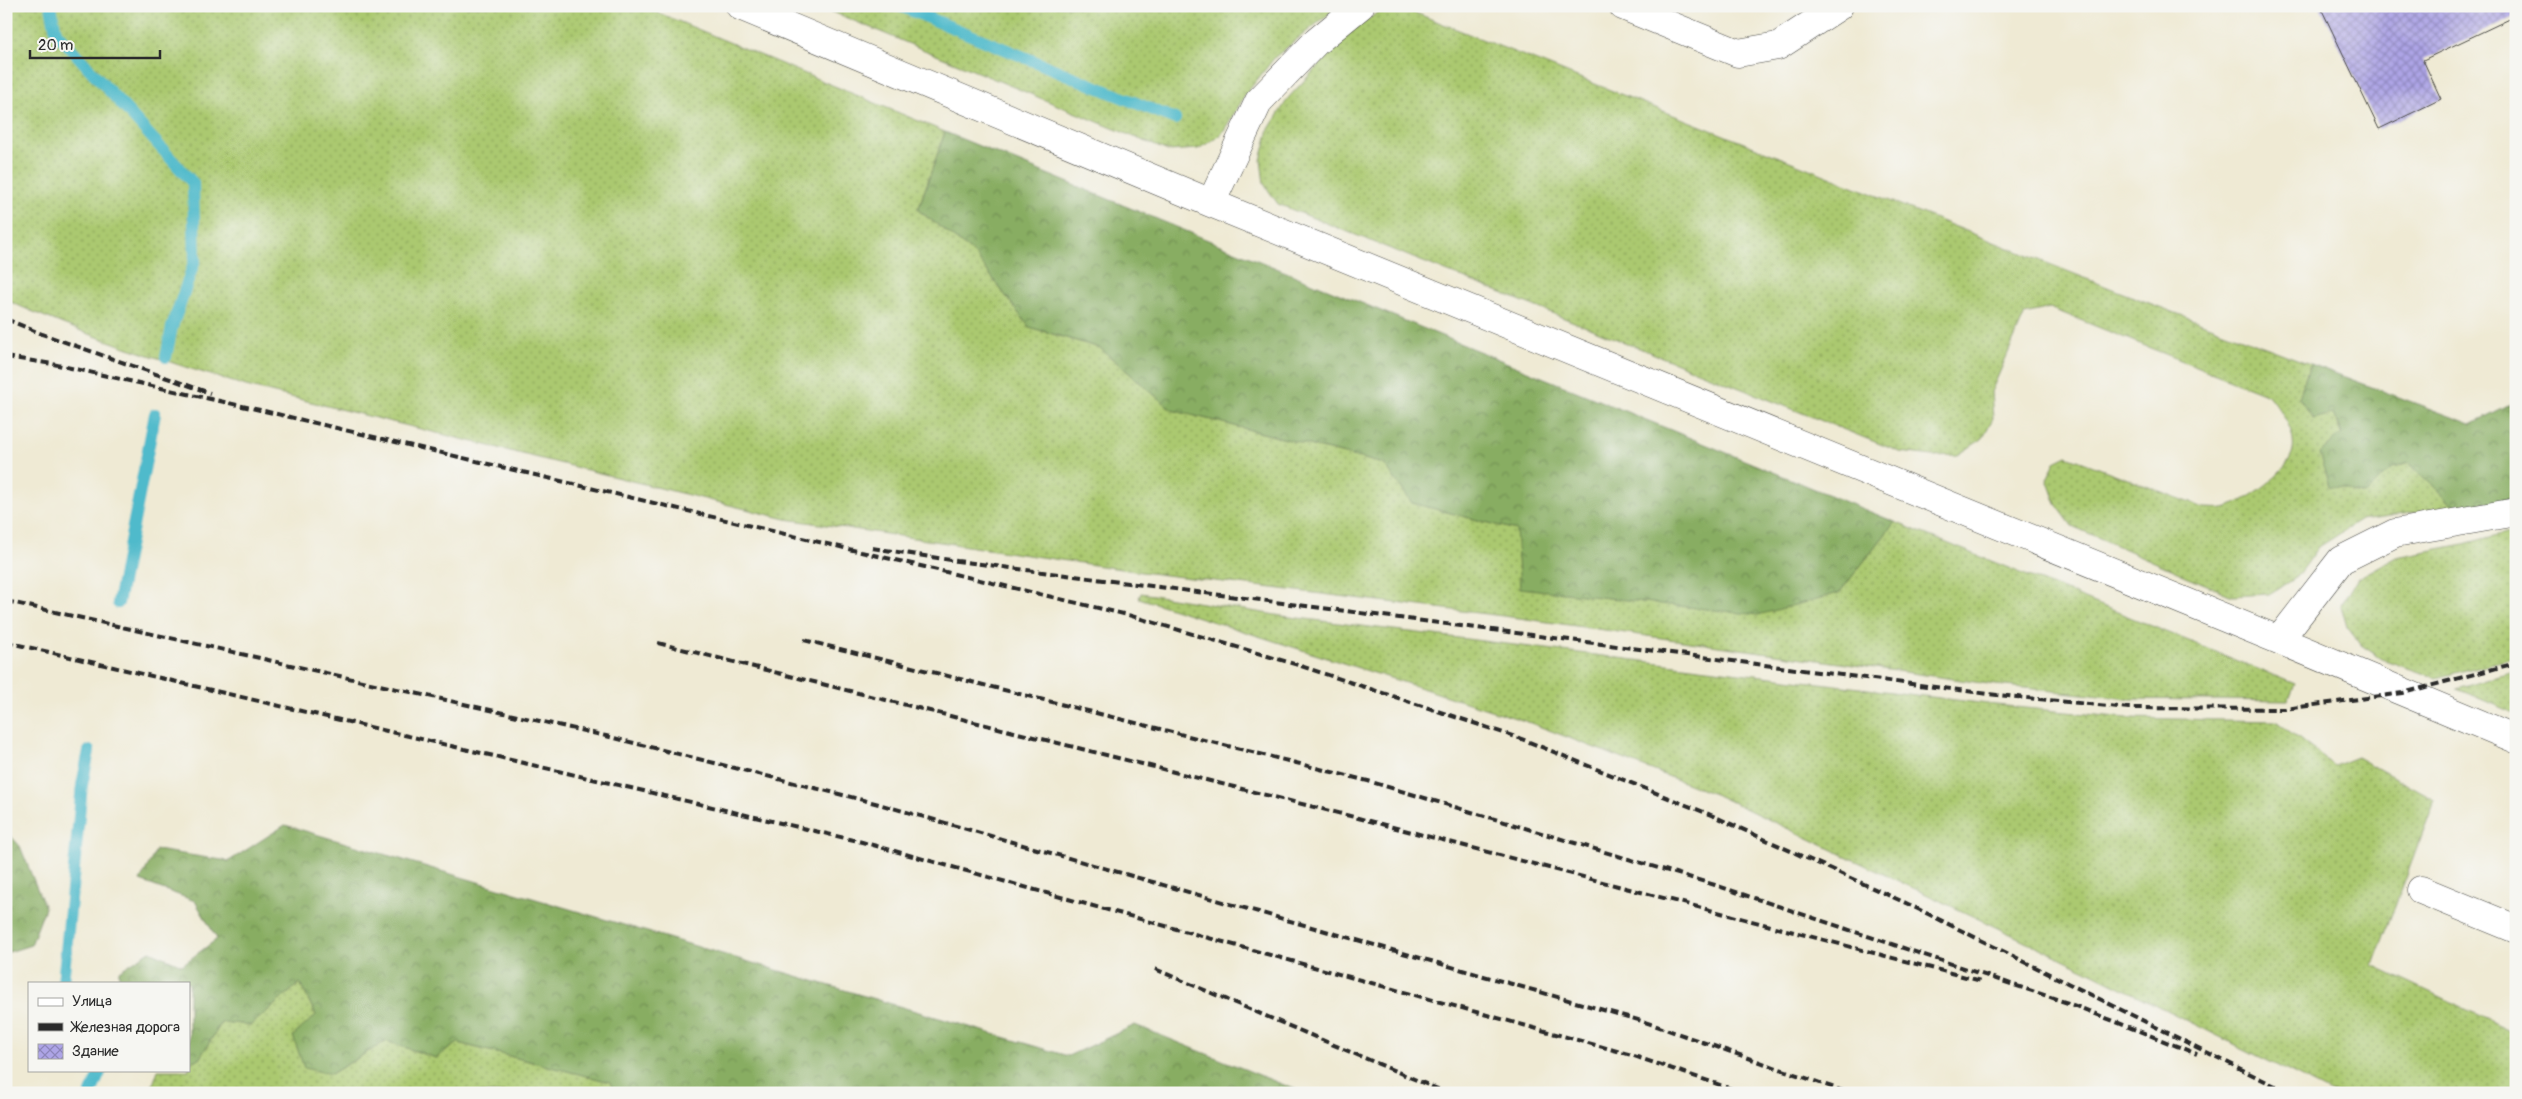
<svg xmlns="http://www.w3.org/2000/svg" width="2522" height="1099" viewBox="0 0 2522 1099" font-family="Pangolin,sans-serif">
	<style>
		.grass { fill: url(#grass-dots); stroke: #6b7a4e }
		.forest { fill: url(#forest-crowns); stroke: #5a6c46 }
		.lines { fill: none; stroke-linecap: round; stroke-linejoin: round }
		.stream { stroke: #4fbacb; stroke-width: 12 }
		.building { fill: url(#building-cross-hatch) }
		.minor-casing { stroke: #484844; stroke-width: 29 }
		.minor { stroke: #fff; stroke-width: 28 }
		.rail { stroke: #2b2b2b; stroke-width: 4; stroke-dasharray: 8 4; stroke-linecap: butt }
	</style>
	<defs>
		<pattern id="grass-dots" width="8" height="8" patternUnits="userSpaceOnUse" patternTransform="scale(1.25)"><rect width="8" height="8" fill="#abc970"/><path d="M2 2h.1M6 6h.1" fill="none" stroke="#8ba35c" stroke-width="1.8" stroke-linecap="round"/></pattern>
		<pattern id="forest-crowns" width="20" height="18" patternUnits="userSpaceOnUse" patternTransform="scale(1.25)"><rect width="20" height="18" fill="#88ad62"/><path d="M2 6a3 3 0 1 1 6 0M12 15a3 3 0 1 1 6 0" fill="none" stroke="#6f8d51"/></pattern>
		<pattern id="building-cross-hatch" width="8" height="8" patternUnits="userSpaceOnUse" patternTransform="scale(1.25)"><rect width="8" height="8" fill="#ada4e6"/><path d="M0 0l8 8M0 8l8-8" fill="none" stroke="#8d86bb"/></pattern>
	</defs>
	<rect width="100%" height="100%" fill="#f6f6f2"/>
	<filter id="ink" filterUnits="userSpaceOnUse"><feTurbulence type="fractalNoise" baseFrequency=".02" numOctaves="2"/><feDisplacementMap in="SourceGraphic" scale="10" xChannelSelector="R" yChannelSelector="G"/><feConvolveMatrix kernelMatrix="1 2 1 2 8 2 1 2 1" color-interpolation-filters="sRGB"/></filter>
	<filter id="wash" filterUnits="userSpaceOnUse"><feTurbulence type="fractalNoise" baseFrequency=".0096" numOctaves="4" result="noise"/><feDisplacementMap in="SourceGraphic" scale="20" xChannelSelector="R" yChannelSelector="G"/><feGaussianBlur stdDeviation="1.12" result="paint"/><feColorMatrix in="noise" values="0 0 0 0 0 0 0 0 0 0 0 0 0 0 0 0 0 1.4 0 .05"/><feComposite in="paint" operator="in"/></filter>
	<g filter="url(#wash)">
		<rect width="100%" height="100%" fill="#efead4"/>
		<path class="grass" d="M6,6h636l303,126 -27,78 55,42 56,75 71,21 72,62 212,54 29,39 103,27 323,63 56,-71 400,162 -7,17 -159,-2 -133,-14 -477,-67 -378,-46 -355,-53 -540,-133c-81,-25 -163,-51 -240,-86v-243c4,-15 0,-35 0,-51z
			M818,6h521l-64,51 -29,37 -25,41 -23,14 -30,2z
			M1388,6h10l717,284 195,74 -11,34 34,16 33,80 26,-26 17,-5 46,44 -94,13 -42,27 -21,29 -29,18 -37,2 -160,-70 -16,-22 -9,-25 8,-17 12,-6 137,52c7,0 14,1 20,0 20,-4 67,-37 69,-58 3,-21 -13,-39 -25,-55l-218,-87 -25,6 -34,78 2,26 -11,21 -24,16 -26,1 -32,-4 -622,-248 -14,-20 -3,-24 8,-31 20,-32 61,-66z
			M2516,530v127l-80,21 -54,-19 -21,-14 -14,-18 -6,-22 17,-27 38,-21 68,-13z
			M1141,593l141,23 714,89 131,13 149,3 58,45 23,-9 78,43 -62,165 143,68v60h-184l-248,-124 -365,-173 -191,-74 -389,-124z
			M2516,671v43l-59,-25z
			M300,983l16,32 15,59 55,-33 50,17 22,-15 153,39 3,11h-464l8,-23h31v-8l10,-3 23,-37 29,3z"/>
		<path class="forest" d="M945,132l950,390 -56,71 -81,22 -238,-27 -4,-58 -104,-27 -28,-39 -212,-54 -72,-62 -71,-21 -56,-75 -55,-42z
			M2310,364l161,60 45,-23v94l-10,6 -51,6 -46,-44 -17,5 -26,26 -37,-8 -10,-33 23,-19 -9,-20 -20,5 -14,-21z
			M285,825l783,231 67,-31 169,68h-690l-4,-11 -152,-39 -22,15 -50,-17 -55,33 -27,-6 -11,-32 23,-21 -16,-32 -49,42 -29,-3 -23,37 -10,3v-79h-70v-12l31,-20 32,14 35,-26 -22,-38 -55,-20 16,-31 73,11z
			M6,831l14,15 25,62 -14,37 -25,8z"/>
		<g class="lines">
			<path class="stream" d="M51,6l5,26 137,151 2,77 -23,67 -6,30
				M900,6l275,113
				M118,603l37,-189
				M63,983l19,-198 7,-34
				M91,1093l10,-23"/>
		</g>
		<g id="blocks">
			<path class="building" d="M2320,6h196v10l-93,44 18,39 -62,30z"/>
		</g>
	</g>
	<g filter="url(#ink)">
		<use href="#blocks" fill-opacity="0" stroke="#484844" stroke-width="1"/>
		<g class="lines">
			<defs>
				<path id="minor" d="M740,6l471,197 1068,437 237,99
					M1623,6l115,47 40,-7 61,-40
					M1211,203l48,-102 57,-59 44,-36
					M2279,640l62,-80 54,-27 121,-21
					M2421,890l95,39"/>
			</defs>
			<use href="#minor" class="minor-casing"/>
			<use href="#minor" class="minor"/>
			<path class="rail" d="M6,319l36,15 168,59
				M6,357l47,7 207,46 868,205 170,50 221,73 192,77 197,89 381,189
				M872,548l85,13 1040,134 132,13 156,1 118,-16 113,-30
				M6,601l600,135 269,67 767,218 207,72
				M804,640l564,141 347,104 353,118 129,51
				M6,642l856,200 766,212 116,39
				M658,643l700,175 623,163
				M1155,969l292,124"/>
		</g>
	</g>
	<rect width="2522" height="1099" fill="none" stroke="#f6f6f2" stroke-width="25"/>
	<rect x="28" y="982" width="162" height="90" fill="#f6f6f2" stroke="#a5a5a2"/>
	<rect x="38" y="998" width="25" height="8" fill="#ffffff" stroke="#a5a5a2"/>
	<text x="72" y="1006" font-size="15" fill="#2b2b2b">Улица</text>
	<rect x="38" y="1023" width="25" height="8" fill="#2b2b2b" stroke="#a5a5a2"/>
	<text x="72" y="1032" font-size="15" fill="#2b2b2b">Железная дорога</text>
	<rect x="38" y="1044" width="25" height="15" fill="url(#building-cross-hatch)" stroke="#a5a5a2"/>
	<text x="72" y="1056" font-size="15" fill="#2b2b2b">Здание</text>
	<path d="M30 50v8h130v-8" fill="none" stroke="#2b2b2b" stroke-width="2.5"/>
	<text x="38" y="50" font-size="15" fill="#2b2b2b" stroke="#f6f6f2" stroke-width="4" paint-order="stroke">20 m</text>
</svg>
